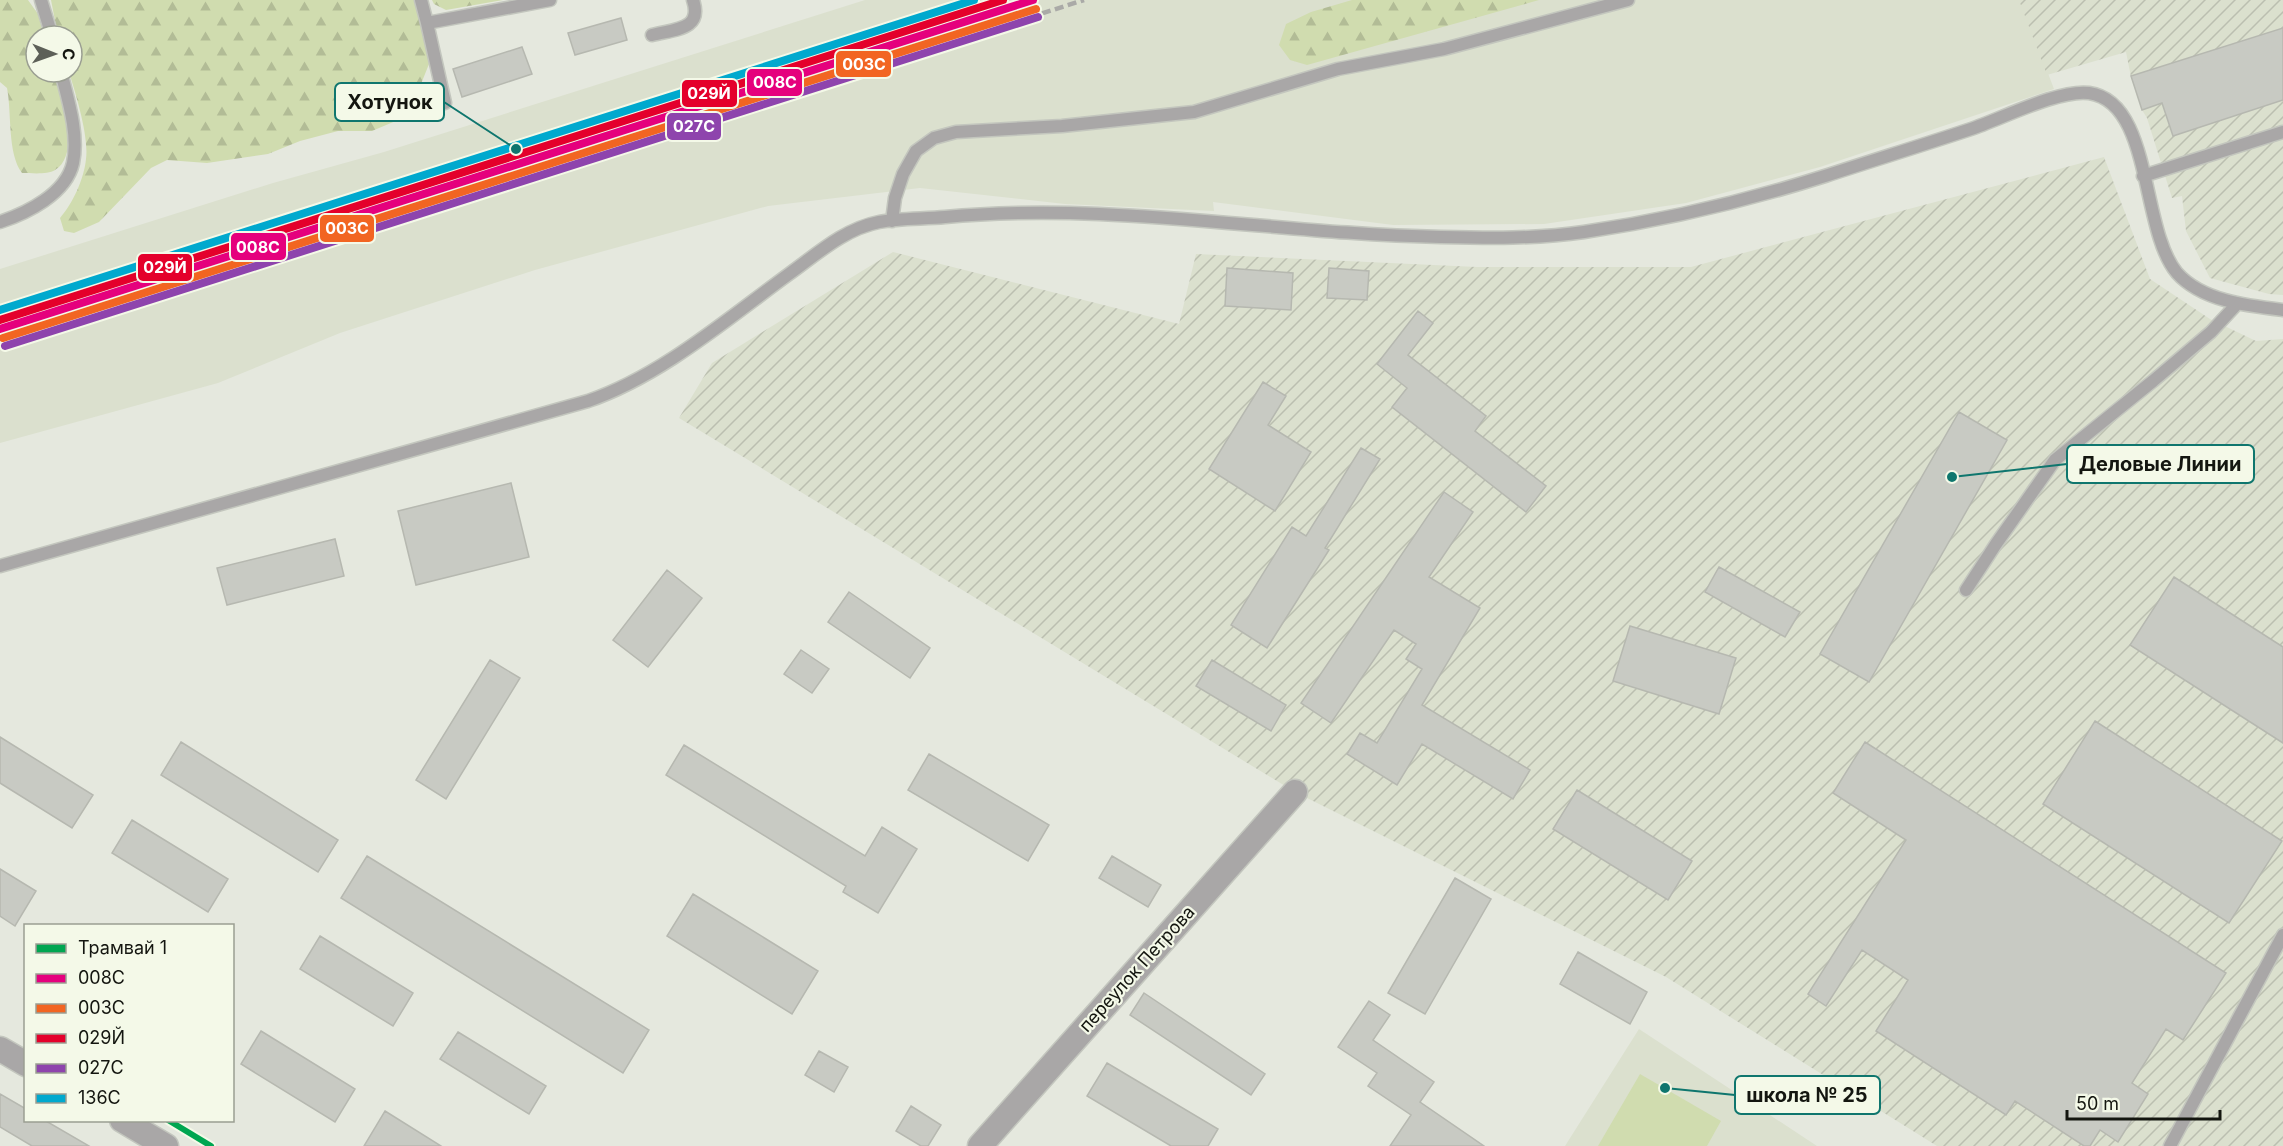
<svg xmlns="http://www.w3.org/2000/svg" width="2283" height="1146" viewBox="0 0 2283 1146" font-family="Inter,sans-serif">
	<style>
		.built { fill: #dbe0ce }
		.industrial { fill: url(#industrial-furrows) }
		.grass { fill: #d0dcaf }
		.forest { fill: url(#forest-firs) }
		.building { fill: #c8cac3; stroke: #b6b8b0; stroke-width: 1.5 }
		.lines { fill: none; stroke-linecap: round; stroke-linejoin: round }
		.lane-casing { stroke: #c3c6be; stroke-width: 15 }
		.street-casing { stroke: #c3c6be; stroke-width: 27 }
		.lane { stroke: #a9a7a7; stroke-width: 12 }
		.street { stroke: #a9a7a7; stroke-width: 24 }
		.rail { stroke: #aaaaa7; stroke-width: 4.5; stroke-dasharray: 9 4.5; stroke-linecap: butt }
		.rail-1-casing { stroke: #f4f9e8; stroke-width: 12 }
		.rail-2-casing { stroke: #f4f9e8; stroke-width: 12 }
		.rail-3-casing { stroke: #f4f9e8; stroke-width: 12 }
		.rail-4-casing { stroke: #f4f9e8; stroke-width: 12 }
		.rail-5-casing { stroke: #f4f9e8; stroke-width: 12 }
		.rail-1 { stroke: #e5007d; stroke-width: 8 }
		.rail-2 { stroke: #f26522; stroke-width: 8 }
		.rail-3 { stroke: #e4002b; stroke-width: 8 }
		.rail-4 { stroke: #8e44ad; stroke-width: 8 }
		.rail-5 { stroke: #00a9ce; stroke-width: 8 }
		.tram-1-casing { stroke: #f4f9e8; stroke-width: 10 }
		.tram-1 { stroke: #00a651; stroke-width: 6 }
		.labels { text-anchor: middle; stroke-width: 4.5; stroke-linejoin: round; paint-order: stroke }
		.street-label { font-size: 18px; fill: #141610; stroke: #f4f9e8 }
		.leader { fill: none; stroke: #0f766e; stroke-width: 2 }
		.callout-dot { fill: #0f766e; stroke: #f4f9e8; stroke-width: 2 }
		.callout { fill: #f4f9e8; stroke: #0f766e; stroke-width: 2 }
		.callout-label { font-size: 20px; text-anchor: middle; font-weight: bold; fill: #141610 }
		.line-badge { stroke: #f4f9e8; stroke-width: 2 }
		.badge-label { font-size: 16px; text-anchor: middle; font-weight: bold; fill: #fff }
	</style>
	<defs>
		<pattern id="industrial-furrows" width="10" height="10" patternUnits="userSpaceOnUse" patternTransform="scale(1.5)"><rect width="10" height="10" fill="#dbe0ce"/><path d="M-1 1l2-2M0 10L10 0M9 11l2-2" fill="none" stroke="#bbbfb0"/></pattern>
		<pattern id="forest-firs" width="22" height="20" patternUnits="userSpaceOnUse" patternTransform="scale(1.5)"><rect width="22" height="20" fill="#d0dcaf"/><path d="M5 1l3.5 6h-7zM16 11l3.5 6h-7z" fill="#b2bc96"/></pattern>
	</defs>
	<rect width="100%" height="100%" fill="#e5e8de"/>
	<path class="built" d="M865,0h1155l34,89 -234,78 -134,36 -142,21 -151,1 -180,-23 1,9 -149,-7 -145,-16 -152,18 -233,64 -195,63 -122,50 -218,60v-174l273,-86 111,-31z
		M1639,1029l178,117h-252z"/>
	<path class="industrial" d="M2019,0h264v295l-14,-1 -59,-16 -24,-47 -4,-35 -10,2 -25,-80 -5,-8 -11,-33 -5,-25 -79,23z
		M2104,157l46,122 60,40 46,22 27,-2v807h-346l-271,-169 -371,-185 -616,-374 33,-55 181,-111 286,72 17,-70 281,13h214z"/>
	<path class="grass" d="M1640,1074l81,47 -14,25h-109z"/>
	<path class="forest" d="M0,0h28l10,14 6,22h-8v36h19c8,23 26,83 0,98 -8,5 -24,3 -33,3 -15,-20 -10,-60 -15,-85l-7,-6z
		M51,0h363l12,42 3,22 -16,40 -15,16 -26,11h-34l-38,10 -32,13 -61,9 -40,-3 -16,8 -52,54 -25,11 -10,-2 -4,-13c13,-15 24,-39 26,-59 3,-23 -10,-64 -17,-87h3v-36h-14z
		M432,0h71l-57,10 -12,-6z
		M1352,0h187l-232,65 -17,-5 -11,-15 7,-21 25,-12z"/>
	<path class="building" d="M621,18l6,22 -52,15 -7,-22z
		M2283,28v72l-110,36 -11,-33 -20,7 -11,-34z
		M522,47l10,27 -70,23 -9,-28z
		M1227,268l66,5 -2,37 -66,-4z
		M1329,268l40,3 -2,29 -40,-2z
		M1418,311l15,12 -25,32 78,61 -11,15 71,55 -20,26 -134,-105 15,-19 -30,-24z
		M1263,382l23,14 -18,29 43,27 -36,59 -66,-42z
		M1959,412l48,28 -138,242 -49,-28z
		M1361,448l19,11 -55,89 4,2 -62,98 -36,-23 61,-98 14,9z
		M511,483l18,74 -113,28 -18,-74z
		M1444,492l29,20 -44,65 51,31 -58,97 108,65 -17,29 -91,-55 -25,41 -50,-31 13,-21 17,10 45,-74 -16,-10 10,-15 -22,-14 -63,93 -30,-20z
		M335,539l9,37 -117,29 -10,-37z
		M1719,567l81,45 -15,25 -80,-45z
		M667,570l35,28 -54,69 -35,-27z
		M2174,577l109,70v96l-153,-98z
		M849,592l81,56 -20,30 -82,-56z
		M1630,626l106,32 -17,56 -106,-33z
		M801,650l28,19 -17,24 -28,-19z
		M490,660l30,18 -74,121 -30,-19z
		M1212,660l74,45 -15,26 -75,-45z
		M2095,721l187,120 -53,82 -186,-119z
		M0,737l93,58 -21,33 -72,-45z
		M181,742l157,98 -20,32 -157,-97z
		M1865,742l361,231 -43,67 -17,-11 -34,54 16,11 -30,48 -18,-12 -10,16h-6l-69,-45 -9,14 -130,-84 32,-51 -46,-30 -36,56 -18,-12 98,-154 -73,-47z
		M684,745l181,111 17,-29 35,22 -39,64 -35,-21 3,-6 -180,-111z
		M929,754l120,71 -21,36 -120,-71z
		M1577,790l115,71 -24,39 -115,-71z
		M132,820l96,59 -20,33 -96,-59z
		M367,856l282,174 -26,43 -282,-175z
		M1112,856l49,29 -13,22 -49,-29z
		M0,869l36,22 -21,35 -15,-10z
		M1455,878l36,21 -66,115 -37,-21z
		M693,894l125,77 -26,43 -125,-78z
		M320,936l93,57 -20,33 -93,-57z
		M1578,952l69,40 -17,32 -70,-40z
		M1144,993l121,81 -14,21 -121,-80z
		M1369,1001l21,14 -17,25 61,42 -14,20 64,44h-94l21,-31 -43,-29 9,-13 -39,-26z
		M261,1031l94,58 -20,33 -94,-58z
		M458,1032l88,54 -17,28 -89,-55z
		M819,1051l29,16 -14,25 -29,-17z
		M1107,1063l111,66 -10,17h-37l-84,-50z
		M0,1094l26,15v11l20,1 43,25h-57l-32,-19z
		M911,1106l30,19 -13,21h-7l-25,-15z
		M385,1111l56,35h-77z"/>
	<g class="lines">
		<defs>
			<path id="lane" d="M41,0l11,36
				M421,0l6,23 123,-23
				M427,23l18,80
				M652,35c23,-6 51,-5 41,-35
				M2143,176l140,-44
				M892,221l3,-23 8,-24 13,-23 18,-13 22,-6 106,-6 132,-14 144,-43 106,-20 184,-49
				M0,222c27,-9 66,-28 73,-59 6,-29 -5,-63 -12,-91
				M0,566l588,-165c73,-25 139,-82 201,-127 28,-20 55,-45 90,-52 21,-4 45,-3 66,-5 166,-16 331,17 496,20 47,1 96,2 143,-5 82,-12 162,-31 241,-56 49,-16 98,-31 146,-47 30,-10 88,-40 118,-36 64,9 51,136 88,180 25,28 71,33 106,37
				M1966,590l30,-46 59,-84 98,-79 58,-49 26,-28
				M2170,1146l113,-211"/>
			<path id="street" d="M0,1049l26,15
				M122,1120l44,26
				M980,1146l315,-354"/>
		</defs>
		<use href="#lane" class="lane-casing"/>
		<use href="#street" class="street-casing"/>
		<use href="#lane" class="lane"/>
		<use href="#street" class="street"/>
		<path class="rail" d="M0,345l1084,-345"/>
		<defs>
			<path id="rail-1" d="M0,329l1033,-329"/>
			<path id="rail-2" d="M3,338l1033,-329"/>
			<path id="rail-3" d="M0,320l1003,-320"/>
			<path id="rail-4" d="M5,346l1033,-329"/>
			<path id="rail-5" d="M0,310l974,-310"/>
		</defs>
		<use href="#rail-1" class="rail-1-casing"/>
		<use href="#rail-2" class="rail-2-casing"/>
		<use href="#rail-3" class="rail-3-casing"/>
		<use href="#rail-4" class="rail-4-casing"/>
		<use href="#rail-5" class="rail-5-casing"/>
		<use href="#rail-1" class="rail-1"/>
		<use href="#rail-2" class="rail-2"/>
		<use href="#rail-3" class="rail-3"/>
		<use href="#rail-4" class="rail-4"/>
		<use href="#rail-5" class="rail-5"/>
		<defs>
			<path id="tram-1" d="M168,1120l43,26"/>
		</defs>
		<use href="#tram-1" class="tram-1-casing"/>
		<use href="#tram-1" class="tram-1"/>
	</g>
	<g class="labels">
		<g class="street-label">
			<text transform="translate(1137 969) rotate(-48)" y="6">переулок Петрова</text>
		</g>
	</g>
	<path class="leader" d="M516 149L444 102M1952 477L2067 464M1665 1088L1735 1095"/>
	<g class="callout-dot">
		<circle cx="516" cy="149" r="6"/>
		<circle cx="1952" cy="477" r="6"/>
		<circle cx="1665" cy="1088" r="6"/>
	</g>
	<g class="callout">
		<rect x="335" y="83" width="109" height="38" rx="6"/>
		<rect x="2067" y="445" width="187" height="38" rx="6"/>
		<rect x="1735" y="1076" width="145" height="38" rx="6"/>
	</g>
	<g class="callout-label">
		<text x="390" y="109">Хотунок</text>
		<text x="2160" y="471">Деловые Линии</text>
		<text x="1807" y="1102">школа № 25</text>
	</g>
	<g class="line-badge">
		<rect x="835" y="50" width="57" height="28" rx="6" fill="#f26522"/>
		<rect x="746" y="68" width="57" height="29" rx="6" fill="#e5007d"/>
		<rect x="681" y="79" width="57" height="29" rx="6" fill="#e4002b"/>
		<rect x="666" y="112" width="56" height="29" rx="6" fill="#8e44ad"/>
		<rect x="319" y="214" width="56" height="29" rx="6" fill="#f26522"/>
		<rect x="230" y="232" width="57" height="29" rx="6" fill="#e5007d"/>
		<rect x="137" y="253" width="56" height="29" rx="6" fill="#e4002b"/>
	</g>
	<g class="badge-label">
		<text x="864" y="70">003С</text>
		<text x="775" y="88">008С</text>
		<text x="709" y="99">029Й</text>
		<text x="694" y="132">027С</text>
		<text x="347" y="234">003С</text>
		<text x="258" y="253">008С</text>
		<text x="165" y="273">029Й</text>
	</g>
	<rect x="24" y="924" width="210" height="198" fill="#f4f9e8" stroke="#9a9e92" stroke-width="1.5"/>
	<rect x="36" y="944" width="30" height="9" fill="#00a651" stroke="#9a9e92" stroke-width="1.5"/>
	<text x="78" y="954" font-size="18" fill="#141610">Трамвай 1</text>
	<rect x="36" y="974" width="30" height="9" fill="#e5007d" stroke="#9a9e92" stroke-width="1.5"/>
	<text x="78" y="984" font-size="18" fill="#141610">008С</text>
	<rect x="36" y="1004" width="30" height="9" fill="#f26522" stroke="#9a9e92" stroke-width="1.5"/>
	<text x="78" y="1014" font-size="18" fill="#141610">003С</text>
	<rect x="36" y="1034" width="30" height="9" fill="#e4002b" stroke="#9a9e92" stroke-width="1.5"/>
	<text x="78" y="1044" font-size="18" fill="#141610">029Й</text>
	<rect x="36" y="1064" width="30" height="9" fill="#8e44ad" stroke="#9a9e92" stroke-width="1.5"/>
	<text x="78" y="1074" font-size="18" fill="#141610">027С</text>
	<rect x="36" y="1094" width="30" height="9" fill="#00a9ce" stroke="#9a9e92" stroke-width="1.5"/>
	<text x="78" y="1104" font-size="18" fill="#141610">136С</text>
	<g transform="translate(54 54) rotate(91)"><circle r="28" fill="#f4f9e8" stroke="#9a9e92" stroke-width="1.5"/>
	<path d="M0-4.5L10 22L0 15L-10 22Z" fill="#5d6058"/>
	<text y="-9" font-size="16" font-weight="bold" text-anchor="middle" fill="#141610">С</text>
	</g>
	<path d="M2067 1110v9h153v-9" fill="none" stroke="#141610" stroke-width="3"/>
	<text x="2076" y="1110" font-size="18" fill="#141610" stroke="#f4f9e8" stroke-width="4.5" paint-order="stroke">50 m</text>
</svg>
